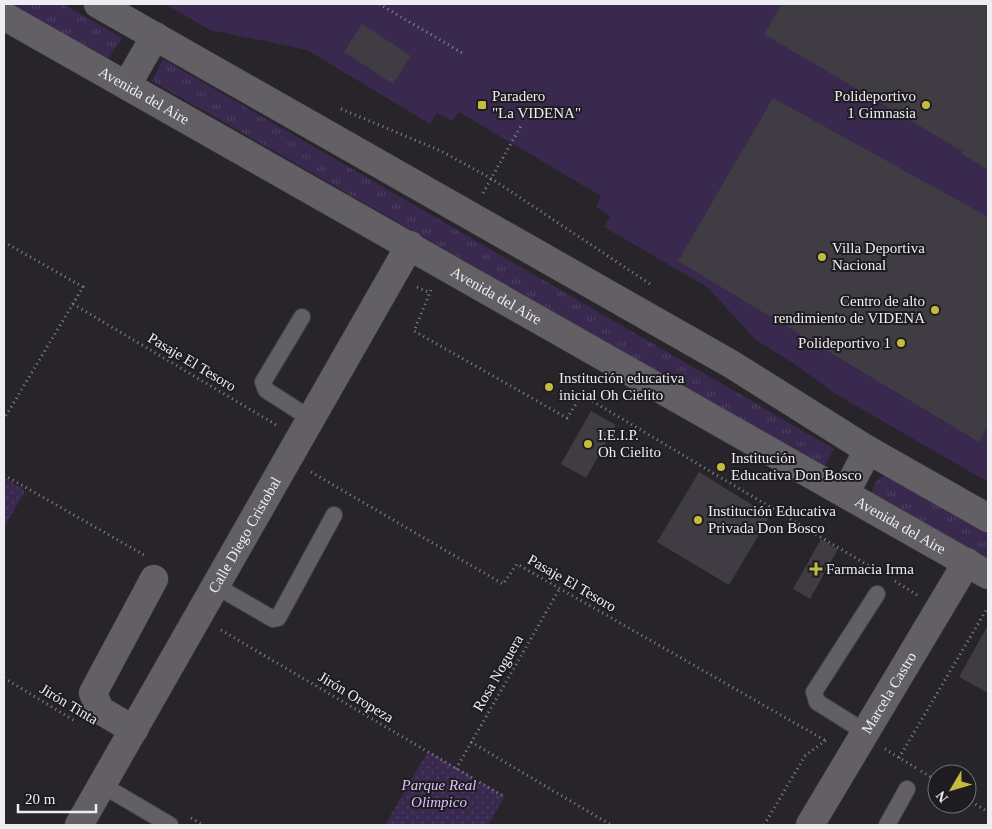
<svg xmlns="http://www.w3.org/2000/svg" width="992" height="829" viewBox="0 0 992 829" font-family="Georgia,serif">
	<style>
		.grass { fill: url(#grass-tufts) }
		.park { fill: url(#park-dots) }
		.garden { fill: #39294e }
		.building { fill: #3f3d43 }
		.lines { fill: none; stroke-linecap: round; stroke-linejoin: round }
		.lane-casing { stroke: #454448; stroke-width: 18 }
		.street-casing { stroke: #454448; stroke-width: 29 }
		.secondary-casing { stroke: #454448; stroke-width: 29 }
		.path { stroke: #88878b; stroke-width: 3; stroke-dasharray: 1 4; stroke-linecap: butt }
		.lane { stroke: #625f65; stroke-width: 16 }
		.street { stroke: #625f65; stroke-width: 28 }
		.secondary { stroke: #625f65; stroke-width: 28 }
		.poi-dot { fill: #c5bc3d; stroke: #1e1c21; stroke-width: 2 }
		.labels { text-anchor: middle; stroke-width: 4; stroke-linejoin: round; paint-order: stroke }
		.street-label { font-size: 15px; fill: #eeedf1; stroke: #1e1c21 }
		.poi-label { font-size: 15px; fill: #eeedf1; stroke: #1e1c21; text-anchor: start }
		.park-label { font-size: 15px; font-style: italic; fill: #d9c2fa; stroke: #1e1c21 }
	</style>
	<defs>
		<pattern id="grass-tufts" width="24" height="20" patternUnits="userSpaceOnUse" patternTransform="scale(1.25)"><rect width="24" height="20" fill="#39294e"/><path d="M3 7l-1-3M5 7V3M7 7l1-3M15 17l-1-3M17 17v-4M19 17l1-3" fill="none" stroke="#4c3e5f"/></pattern>
		<pattern id="park-dots" width="8" height="8" patternUnits="userSpaceOnUse" patternTransform="scale(1.25)"><rect width="8" height="8" fill="#39294e"/><path d="M2 2h.1M6 6h.1" fill="none" stroke="#4c3e5f" stroke-width="1.8" stroke-linecap="round"/></pattern>
	</defs>
	<rect width="100%" height="100%" fill="#27252a"/>
	<path class="grass" d="M9,4h54l59,34 -14,21z
		M163,59l671,390 -10,18 -672,-386z
		M889,475l99,58v31l-111,-64 -5,-9c3,-11 7,-14 17,-16z"/>
	<path class="park" d="M4,477l21,14 -21,37z
		M428,751l77,45 -17,29h-103z"/>
	<path class="garden" d="M165,4h823v478l-154,-89 -41,-30 -37,-23 -49,-53 -103,-60 6,-11 -14,-9 5,-11 -142,-84 -7,9 -15,-8 -7,11 -123,-74 -97,-20z"/>
	<path class="building" d="M782,4h206v166l-27,-17 1,-2 -198,-117z
		M362,24l49,32 -18,28 -49,-32z
		M773,98l215,119v208l-9,17 -301,-181z
		M591,411l25,14 -30,53 -25,-14z
		M699,472l71,44 -41,69 -72,-43z
		M821,539l17,10 -28,50 -17,-10z
		M988,625v68l-29,-16z"/>
	<g class="lines">
		<defs>
			<path id="lane" d="M302,317l-39,65 3,8 45,29
				M216,586l57,33 5,-1 56,-103
				M865,732l-48,-30 -3,-10 63,-98
				M102,785l68,40
				M887,825l20,-36"/>
			<g id="street">
				<path d="M134,730l-34,-20 -7,-17 61,-114"/>
				<path id="s1" d="M79,825l331,-580"/>
				<path id="s2" d="M810,825l157,-263"/>
			</g>
			<g id="secondary">
				<path d="M98,4l633,360 137,86 120,68"/>
				<path id="s3" d="M4,16l984,559"/>
				<path d="M127,85l28,-49"/>
				<path d="M846,492l22,-42"/>
			</g>
		</defs>
		<use href="#lane" class="lane-casing"/>
		<use href="#street" class="street-casing"/>
		<use href="#secondary" class="secondary-casing"/>
		<path class="path" d="M379,4l85,50
			M341,109l100,42 51,28 158,105
			M483,193l39,-69
			M4,242l79,45 -79,132
			M417,287l13,6
			M431,290l-17,41 153,87 15,-23 299,178
			M73,304l205,122
			M311,472l192,112 14,-20 311,178
			M4,475l140,80
			M895,581l22,14
			M221,630l282,166
			M4,678l71,43
			M471,742l140,83
			M885,749l31,19
			M899,758l89,-151
			M456,769l104,-181
			M921,771l16,10
			M967,799l21,13
			M191,818l12,7
			M764,825l41,-69 21,-16"/>
		<use href="#lane" class="lane"/>
		<use href="#street" class="street"/>
		<use href="#secondary" class="secondary"/>
	</g>
	<g class="poi-dot">
		<rect x="477" y="100" width="10" height="10" rx="2.5"/>
		<circle cx="926" cy="105" r="5"/>
		<circle cx="822" cy="257" r="5"/>
		<circle cx="935" cy="310" r="5"/>
		<circle cx="901" cy="343" r="5"/>
		<circle cx="549" cy="387" r="5"/>
		<circle cx="588" cy="444" r="5"/>
		<circle cx="721" cy="467" r="5"/>
		<circle cx="698" cy="520" r="5"/>
		<path d="M813.5 561.5h5v5h5v5h-5v5h-5v-5h-5v-5h5z"/>
	</g>
	<g class="labels">
		<g class="street-label">
			<text dy="5" stroke="none"><textPath href="#s3" startOffset="161">Avenida del Aire</textPath></text>
			<text dy="5" stroke="none"><textPath href="#s3" startOffset="566">Avenida del Aire</textPath></text>
			<text transform="translate(192 362) rotate(31)" y="5">Pasaje El Tesoro</text>
			<text dy="5" stroke="none"><textPath href="#s3" startOffset="1031">Avenida del Aire</textPath></text>
			<text dy="5" stroke="none"><textPath href="#s1" startOffset="334">Calle Diego Cristobal</textPath></text>
			<text transform="translate(572 583) rotate(30)" y="5">Pasaje El Tesoro</text>
			<text transform="translate(498 673) rotate(-60)" y="5">Rosa Noguera</text>
			<text dy="5" stroke="none"><textPath href="#s2" startOffset="154">Marcela Castro</textPath></text>
			<text transform="translate(356 697) rotate(31)" y="5">Jirón Oropeza</text>
			<text transform="translate(69 704) rotate(31)" y="5">Jirón Tinta</text>
		</g>
		<g class="poi-label">
			<text x="492" y="101">Paradero<tspan x="492" dy="17">"La VIDENA"</tspan></text>
			<text x="916" y="101" text-anchor="end">Polideportivo<tspan x="916" dy="17">1 Gimnasia</tspan></text>
			<text x="832" y="253">Villa Deportiva<tspan x="832" dy="17">Nacional</tspan></text>
			<text x="925" y="306" text-anchor="end">Centro de alto<tspan x="925" dy="17">rendimiento de VIDENA</tspan></text>
			<text x="891" y="348" text-anchor="end">Polideportivo 1</text>
			<text x="559" y="383">Institución educativa<tspan x="559" dy="17">inicial Oh Cielito</tspan></text>
			<text x="598" y="440">I.E.I.P.<tspan x="598" dy="17">Oh Cielito</tspan></text>
			<text x="731" y="463">Institución<tspan x="731" dy="17">Educativa Don Bosco</tspan></text>
			<text x="708" y="516">Institución Educativa<tspan x="708" dy="17">Privada Don Bosco</tspan></text>
			<text x="826" y="574">Farmacia Irma</text>
		</g>
		<g class="park-label">
			<text x="439" y="790">Parque Real<tspan x="439" dy="17">Olimpico</tspan></text>
		</g>
	</g>
	<rect width="992" height="829" fill="none" stroke="#eeedf1" stroke-width="10"/>
	<g transform="translate(952 789) rotate(232)"><circle r="24" fill="#1e1c21" stroke="#717074"/>
	<path d="M0-4L9 19L0 12L-9 19Z" fill="#c5bc3d"/>
	<text y="-8" font-size="14" font-weight="bold" text-anchor="middle" fill="#eeedf1">N</text>
	</g>
	<path d="M18 804v8h78v-8" fill="none" stroke="#eeedf1" stroke-width="2.5"/>
	<text x="25" y="804" font-size="15" fill="#eeedf1" stroke="#1e1c21" stroke-width="4" paint-order="stroke">20 m</text>
</svg>
